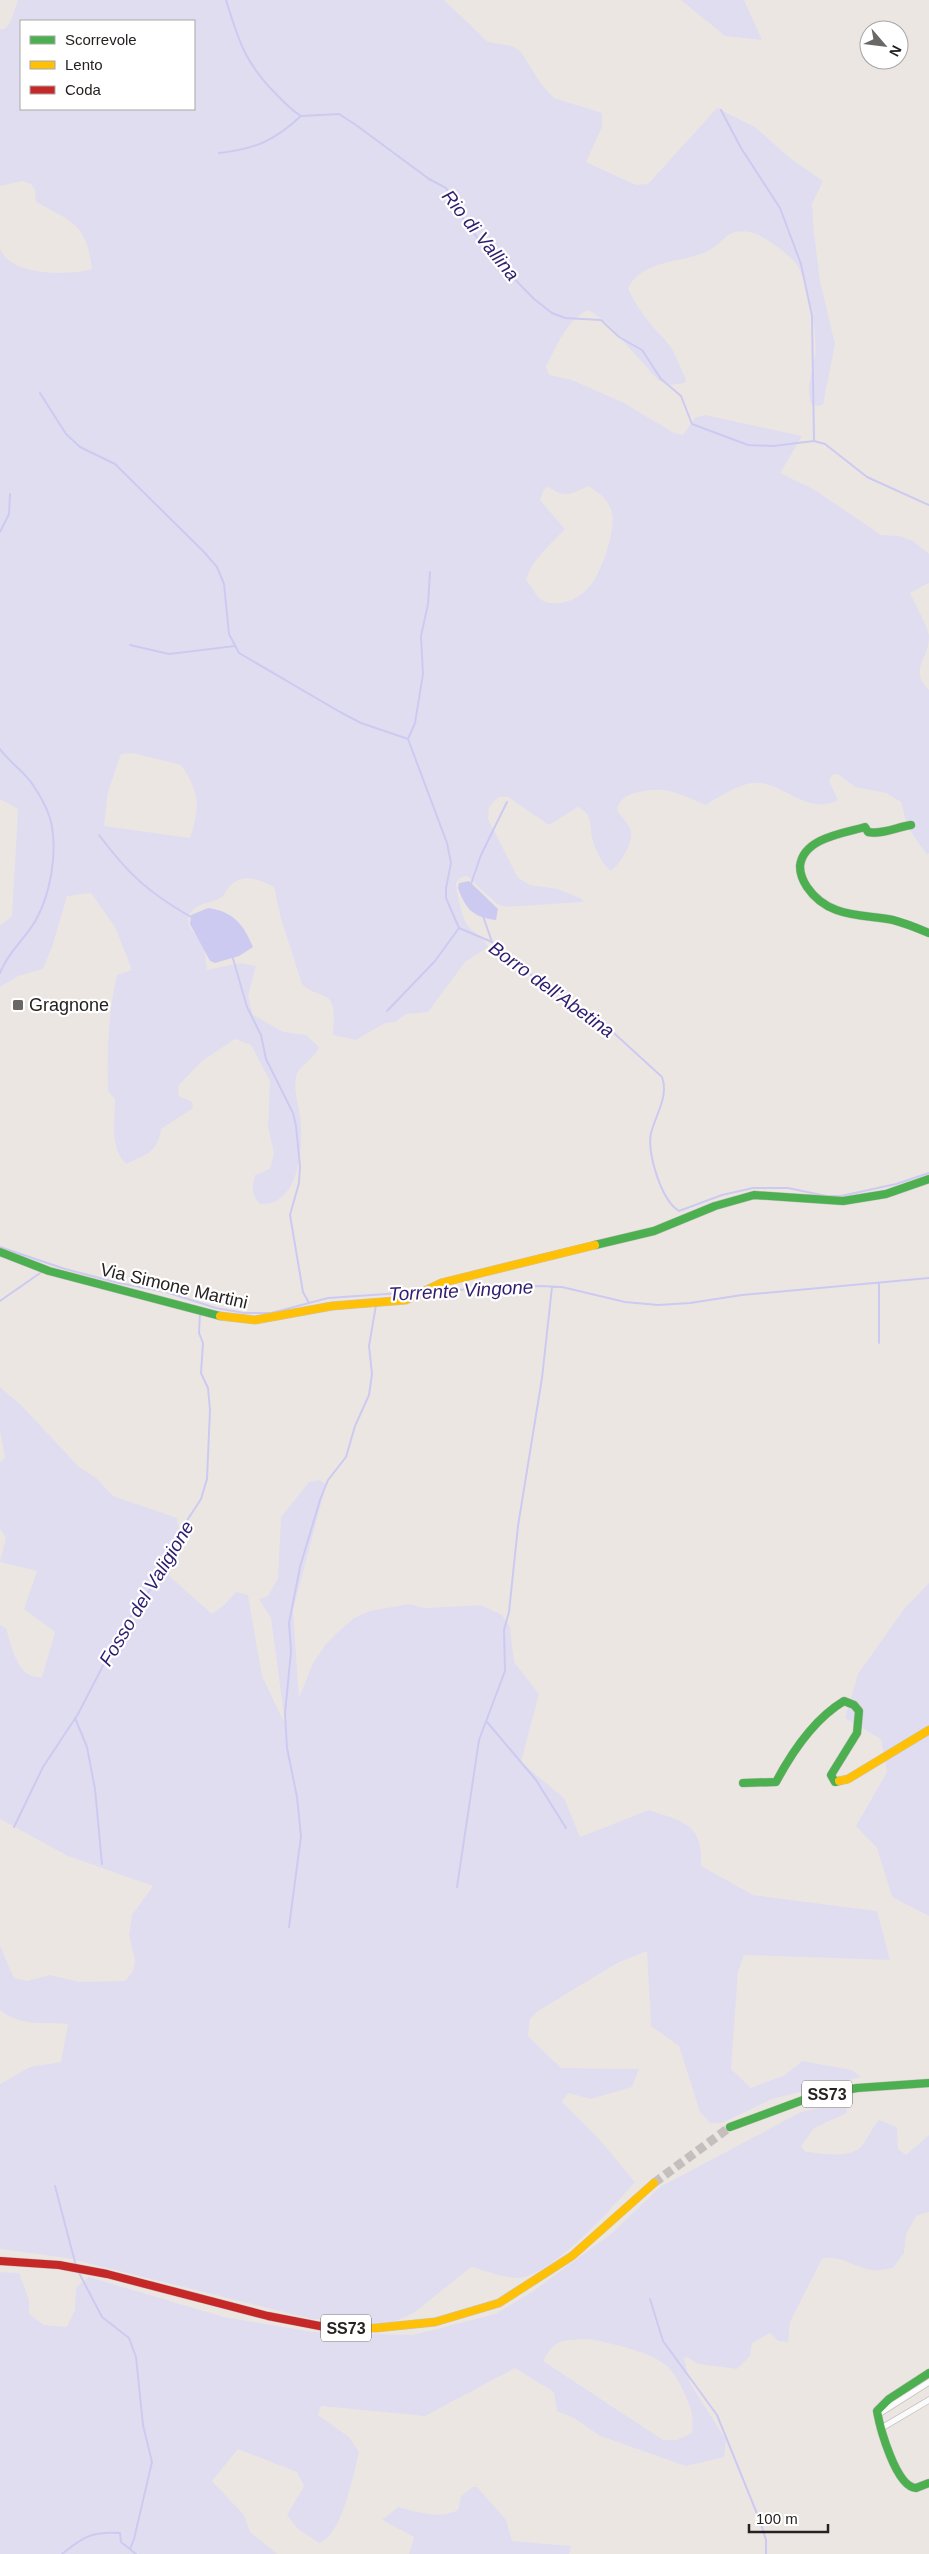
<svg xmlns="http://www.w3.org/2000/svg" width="929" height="2554" viewBox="0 0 929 2554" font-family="Helvetica,sans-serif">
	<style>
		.green { fill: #e0ddf0; fill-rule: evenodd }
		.water { fill: #cdcaf2 }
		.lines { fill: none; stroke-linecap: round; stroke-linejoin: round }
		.stream { stroke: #cdcaf2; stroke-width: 2 }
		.primary-tunnel { stroke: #c4bfbc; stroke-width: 9; stroke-dasharray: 9 4.5; stroke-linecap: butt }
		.street-casing { stroke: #c7c2c0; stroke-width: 7 }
		.fast-casing { stroke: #c7c2c0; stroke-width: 9 }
		.slow-casing { stroke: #c7c2c0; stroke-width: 9 }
		.jam-casing { stroke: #c7c2c0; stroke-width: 9 }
		.street { stroke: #fcfbfb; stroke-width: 5.5 }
		.fast { stroke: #4caf50; stroke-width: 8 }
		.slow { stroke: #ffc107; stroke-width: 8 }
		.jam { stroke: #c62828; stroke-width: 8 }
		.poi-dot { fill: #6b6764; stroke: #fff; stroke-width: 2 }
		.labels { text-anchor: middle; stroke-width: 4.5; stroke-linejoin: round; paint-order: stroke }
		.shield { fill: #fff; stroke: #676463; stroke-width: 1 }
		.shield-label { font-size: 16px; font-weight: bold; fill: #262220 }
		.poi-label { font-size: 18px; fill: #262220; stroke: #fff; text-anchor: start }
		.street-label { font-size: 18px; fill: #262220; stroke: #fff }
		.water-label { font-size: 19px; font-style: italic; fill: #2f1d6f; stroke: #fff }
	</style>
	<rect width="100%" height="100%" fill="#ece6e3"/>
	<path class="green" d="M18,0h426l44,42 24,4 9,6 20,32 13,14 48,15v14l-16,35 50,23 12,-1 69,-76 38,19 35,31 33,23 -11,23 2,28 6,49 15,63 -12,61 -6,1 -6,-2c-5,-21 1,-28 4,-48 3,-21 -7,-76 -19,-92 -5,-7 -13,-13 -20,-18 -12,-9 -26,-17 -41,-14 -11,3 -19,17 -31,21 -27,10 -62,8 -76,35 9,21 23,37 38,53 9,10 14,27 20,38l-1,4 -15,2 -12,-5 -51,-57 -18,-13c-22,8 -32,37 -43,56l3,9 23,5 52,23 50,30 9,2 12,-17 10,-3 97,21 -22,37 35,17 66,45 18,1 14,5 16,13v29l-19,10c6,13 16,29 19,43 0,25 -21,33 0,54v163l-2,2 -19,-27 -7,-26 -15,-9 -31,-6 -17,-13 -6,1 -3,6 9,19c-27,15 -52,-13 -77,-17 -19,-2 -40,13 -55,22 -25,-10 -39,-20 -67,-13 -12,3 -18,5 -22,18 3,6 9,10 12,16 8,13 -8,37 -18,45 -8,-5 -17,-24 -19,-34 -3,-15 1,-22 -14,-30l-29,18 -41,-28h-10l-9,10 -1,12 30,59 12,7 28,4 24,10 2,3 -78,5 -9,-3 -30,-28 -7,2 -4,5c1,10 6,37 13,44 7,8 14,10 19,20l-23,15 -37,50 -22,2 -11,8 -10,1 -29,17 -23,-5c0,-10 4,-33 -7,-38 -9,-5 -16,-5 -24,-13l-21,-65 -7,-32c-14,-7 -30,-15 -44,-1 -3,3 -5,9 -10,12 -13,7 -24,4 -32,19l1,9 15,20 3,24 33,-7 16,3 -8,31 5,18 31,17 22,3 13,12c-4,12 -21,19 -23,30 -3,17 5,33 5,49 2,27 -4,81 -41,78 -9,-9 -8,-18 -5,-29l15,-6 4,-16 -6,-26 2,-46 -19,-36 -16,-6 -33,22 -24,25 1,10 13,6 1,6 -32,21c-3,24 -16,26 -35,35 -17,-16 -11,-44 -11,-65l-7,-8c-1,-38 0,-79 9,-116l15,-5 -17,-43 -24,-34 -24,3 -14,48 -10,25 -25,7 -18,11v-61l12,-10 6,-107 -18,-10v-551c8,28 71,28 92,21 -6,-46 -20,-47 -56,-67l-1,-12 -4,-6 -9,-3 -22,5v-157h4l6,-6zM21,21h173v88h-173zM588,486c11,7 21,13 24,28 4,16 -11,59 -22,72 -9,12 -29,21 -44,16 -9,-3 -15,-16 -20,-23 7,-20 25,-35 39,-50l-25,-29 4,-11 5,-2c15,12 23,7 39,-1zM133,753l48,12c19,27 19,42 9,73l-86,-12 4,-34 13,-38z
		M681,0h63l18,40 -37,-4z
		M0,1387l21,18 58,62 17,11 17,18 64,22 4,24 -12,34 43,38 11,-8 13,-14 12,3 14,81 23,48 -14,-106 -12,-19 9,-3 10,-18 3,-61 28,-35 11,-2 6,5 -33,125 6,88 14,-35 12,-18 14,-14 15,-13 16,-7 39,-7 15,4 57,-3 21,10 8,12 4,35 25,32 -18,68 43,36 16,39 69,-27c35,12 54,14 52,56l52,29 124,16 13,49 -146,-5 -6,17 -7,97 20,19 34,-13 17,-14 50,9 9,7 -89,22 -50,24h-12l-10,-11 -21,-66 -28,-20 -4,-75 -28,11 -81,49 -8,8 -2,17 33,32 78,1 -7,18 -41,12 -23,-6 -6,9 36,36 37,44c-22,25 -85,96 -118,96 -15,0 -32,-8 -46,-11l-56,45 -25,12 -78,-5 -245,-61 -67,-9v-165l30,-17 31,-5 7,-38c-25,-2 -47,3 -68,-14v-64l14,32 13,3 23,-6 29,7 46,-1 8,-10 2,-10 -6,-26 3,-20 21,-29 -85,-30 -68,-37v-194l6,3c5,16 11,52 36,49l13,-45 -31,-23 13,-38 -37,-9 6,-24 -6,-9v-67l5,-4 -5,-27z
		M929,1583v333l-37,-19 -15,-49 -21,-22 31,-54 -6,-33 -36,-21 13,-44 46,-65z
		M825,2107h21l1,6 -33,15 -13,18 5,6c15,1 42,7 55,-5 4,-5 12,-20 18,-27l18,7 1,22 8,6 23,-20v77l-12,3 -11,19 -2,19 -11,15c-7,1 -14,3 -20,2 -17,-1 -34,-17 -51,-11l-32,63 -2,20 -10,-1 -8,-8 -18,10 -2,13 -13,13 -39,-5 -11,-7 -3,1 6,25 36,57 -2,17 -38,9 -86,-30 -26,-18 -17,-7 -3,-19 -39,-24 -90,48 -104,-10 -3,9 31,22 10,15c-6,23 -16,82 -40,91l-22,-15 -10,-13 17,-29 -7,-14 -59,-23 -26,32 32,34 6,17 27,22h-277v-282l19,1 10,27v14l15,11 23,2 8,-17 1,-23 13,-10 135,40 89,15 100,3 82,-21 37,-22 79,-58 49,-47 141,-75zM589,2339c20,4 64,13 79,28 7,8 12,16 16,26 7,14 10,24 8,40l-15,7h-14l-120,-79c12,-23 21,-21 46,-22z
		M473,2487h4l29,33 6,21 59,5 -2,8h-160l5,-17 -32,-17 16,-13c21,5 40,13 60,3l3,-14z"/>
	<path class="water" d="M469,881l29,28 -2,11c-23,-3 -30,-10 -38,-32l1,-5z
		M208,908c25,3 36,17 45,39l-14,9 -24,7 -5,-2 -20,-37 1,-9z"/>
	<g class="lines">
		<path class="stream" d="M226,0c13,42 19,63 51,95 8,8 14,15 24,21
			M721,110l20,38 39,60 21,56 11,52 2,125
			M301,116l38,-2 17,11 73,54 17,9 18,32 24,32 46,47 18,14 13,5 36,2 18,17 23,13 19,29 20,17 11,28 56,21 25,1 41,-5 11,3 42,33 62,28
			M219,153c36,-4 55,-12 82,-37
			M40,393l26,41 14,13 35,17 89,88 13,15 7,17 5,50 10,19 101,59 21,11 47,16 39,104 4,20 -5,25v10l13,30
			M0,532l9,-18 1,-20
			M130,645l39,9 66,-8
			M408,739l7,-16 8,-49 -2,-38 7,-32 2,-32
			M0,749c9,13 25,23 33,36 8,12 17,28 19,42 5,30 -2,67 -16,93 -11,19 -28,32 -36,53
			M99,835c29,39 50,58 92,82
			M471,884l10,-29 26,-53
			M483,916l9,26
			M459,928l33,14 39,33 18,9 66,50 47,43c7,19 -6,37 -11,56 -4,20 10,67 28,78l43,-16 31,-7h35l38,8h15l55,-12 33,-11
			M232,955l15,52 14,28 5,24 27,54 3,13 4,40 -1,17 -9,32 13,77 6,11
			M387,1011l48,-50 24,-33
			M0,1247l65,22 54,14 47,9 50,16 28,5h27l57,-15 88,-6
			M433,1291l107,-5 22,1 63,15 33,3 32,-2 52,-8 187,-17
			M0,1301l43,-30
			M879,1343v-60
			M75,1718l12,29 8,42 7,75
			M487,1722l49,58 30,48
			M14,1827l29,-60 35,-53 44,-85 42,-59 24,-51 13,-20 6,-20 3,-69 -2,-22 -7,-15 2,-30 -4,-10 1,-20
			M457,1887l22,-147 26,-69 -1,-41 5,-18 9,-86 24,-148 10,-91
			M289,1927l12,-91 -4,-39 -10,-49 -2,-34 6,-63 -2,-28 11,-56 20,-67 8,-20 18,-23 9,-31 14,-31 3,-21 -3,-28 7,-41
			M55,2186l21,80
			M78,2271l24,46 27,21 7,19 7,68 9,37 -18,77 -4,10
			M650,2299l13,42 54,74 43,106 6,19v14
			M62,2554c21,-17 30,-23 58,-21l1,9 15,12"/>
		<path class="primary-tunnel" d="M654,2183l76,-56"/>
		<defs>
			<path id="street" d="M877,2415l52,-33
				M880,2429l49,-29"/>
			<path id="fast" d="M911,825c-14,2 -30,10 -43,7l-3,-5c-21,6 -62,11 -65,39 0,7 3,15 7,21 21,31 54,27 86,33 12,3 24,8 36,13
				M595,1245l59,-14 61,-25 39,-11 89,6 43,-7 43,-15
				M0,1252l49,19 171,45
				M743,1783l33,-1c16,-30 38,-63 68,-81l10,4 5,6 -2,22 -26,42 4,7 4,-1
				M730,2127l84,-31 43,-8 72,-5
				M929,2373l-40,26 -12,12c3,17 19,76 39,77l13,-5"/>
			<path id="slow" d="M220,1316l35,4 77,-14 74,-6 35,-17 154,-38
				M839,1781l9,-2 81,-49
				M330,2328h46l59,-6 64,-19 73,-47 82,-73"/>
			<path id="jam" d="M0,2261l59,4 48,9 161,42 62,12"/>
		</defs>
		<use href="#street" class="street-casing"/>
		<use href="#fast" class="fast-casing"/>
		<use href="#slow" class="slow-casing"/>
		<use href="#jam" class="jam-casing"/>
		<use href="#street" class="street"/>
		<use href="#fast" class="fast"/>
		<use href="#slow" class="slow"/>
		<use href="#jam" class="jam"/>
	</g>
	<rect class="poi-dot" x="12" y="999" width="12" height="12" rx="2.5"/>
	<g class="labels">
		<g class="shield">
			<rect x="802" y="2080.5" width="50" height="27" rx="4"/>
			<rect x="321" y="2314.5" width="50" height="27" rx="4"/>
		</g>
		<g class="shield-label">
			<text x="827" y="2100">SS73</text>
			<text x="346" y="2334">SS73</text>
		</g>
		<g class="poi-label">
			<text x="29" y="1011">Gragnone</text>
		</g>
		<g class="street-label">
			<text transform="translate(174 1286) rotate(13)" y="6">Via Simone Martini</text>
		</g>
		<g class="water-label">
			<text transform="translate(481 235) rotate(51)" y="7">Rio di Vallina</text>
			<text transform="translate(552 989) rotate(36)" y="7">Borro dell'Abetina</text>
			<text transform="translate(461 1290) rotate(-3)" y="7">Torrente Vingone</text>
			<text transform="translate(146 1593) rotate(-59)" y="7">Fosso del Valigione</text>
		</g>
	</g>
	<rect x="20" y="20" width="175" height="90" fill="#ffffff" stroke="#a8a7a6"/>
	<rect x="30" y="36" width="25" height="8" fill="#4caf50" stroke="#a8a7a6"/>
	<text x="65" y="45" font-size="15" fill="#262220">Scorrevole</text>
	<rect x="30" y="61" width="25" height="8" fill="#ffc107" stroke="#a8a7a6"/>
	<text x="65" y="70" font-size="15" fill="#262220">Lento</text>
	<rect x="30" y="86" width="25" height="8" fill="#c62828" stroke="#a8a7a6"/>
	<text x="65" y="95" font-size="15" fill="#262220">Coda</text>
	<g transform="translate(884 45) rotate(118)"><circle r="24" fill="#ffffff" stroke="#a8a7a6"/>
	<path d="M0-4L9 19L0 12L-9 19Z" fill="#6b6764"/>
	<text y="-8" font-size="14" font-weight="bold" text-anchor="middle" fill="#262220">N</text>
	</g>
	<path d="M749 2524v8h79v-8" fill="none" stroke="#262220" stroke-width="2.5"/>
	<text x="756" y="2524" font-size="15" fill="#262220" stroke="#ffffff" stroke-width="4" paint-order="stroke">100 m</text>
</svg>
